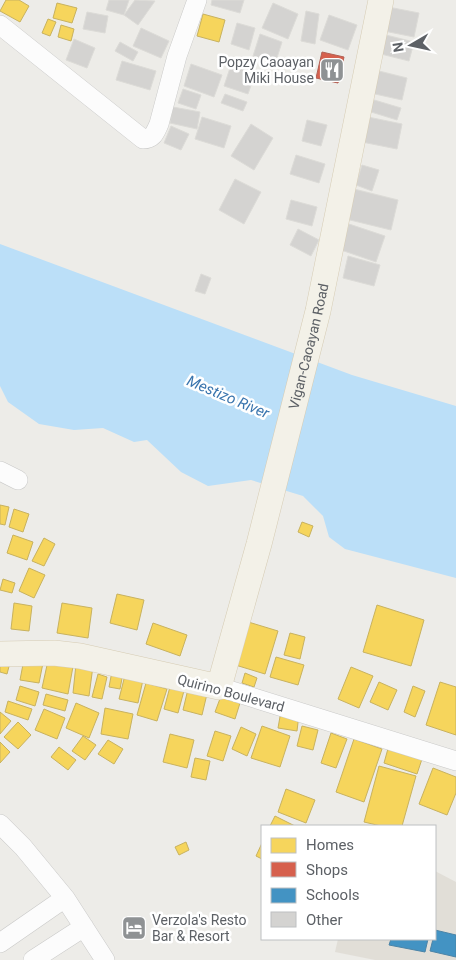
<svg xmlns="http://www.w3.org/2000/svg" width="456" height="960" viewBox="0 0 456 960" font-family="Roboto,sans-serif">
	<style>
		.education { fill: #e1ded7 }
		.water { fill: #bbdff8 }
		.homes { fill: #f6d55c; stroke: #c8b25f }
		.shops { fill: #d6604d; stroke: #b26054 }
		.schools { fill: #4393c3; stroke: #4b84a7 }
		.building { fill: #d4d3d1; stroke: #dcdbd7 }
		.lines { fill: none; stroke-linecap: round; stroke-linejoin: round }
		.minor-casing { stroke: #c9c9c8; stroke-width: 20 }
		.major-casing { stroke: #d6ccb4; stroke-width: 26 }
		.minor { stroke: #fcfcfc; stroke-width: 19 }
		.major { stroke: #f3f1e8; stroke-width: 25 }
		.labels { text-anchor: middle; stroke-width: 5; stroke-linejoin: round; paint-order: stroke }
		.poi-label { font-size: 14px; fill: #5d6166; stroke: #fff; text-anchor: end }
		.street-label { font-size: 14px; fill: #5d6166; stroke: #fff }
		.water-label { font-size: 15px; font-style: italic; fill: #3a75ae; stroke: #fff }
	</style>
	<rect width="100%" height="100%" fill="#edece8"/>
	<path class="education" d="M435,871l21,11v78h-81l-40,-8 3,-13h97z"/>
	<path class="water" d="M0,244l352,131 104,31v172l-111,-29 -16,-12 -6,-21 -20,-20 -52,-16 -43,6 -27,-14 -34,-32 -13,2 -31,-14 -29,2 -35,-6 -31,-22 -8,-16z"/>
	<path class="homes" d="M6,0h13l10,6 -9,16 -20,-11z
		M57,3l20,5 -5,15 -19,-5z
		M203,14l22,6 -6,22 -22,-6z
		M48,19l8,3 -6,14 -8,-3z
		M61,25l13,4 -3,12 -13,-4z
		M0,505l9,2 -4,18 -5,-1z
		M14,509l15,5 -6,18 -14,-5z
		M302,522l11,4 -4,11 -11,-5z
		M13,535l20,7 -6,18 -20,-7z
		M44,538l11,6 -11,22 -12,-5z
		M29,568l16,7 -11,23 -15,-7z
		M3,579l12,4 -3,10 -12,-3z
		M117,594l27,6 -7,30 -27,-7z
		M14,603l18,3 -3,25 -18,-2z
		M62,603l30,5 -4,30 -31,-5z
		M377,605l47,15 -13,46 -48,-14z
		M245,621l33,10 -13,43 -33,-10z
		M153,623l34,12 -7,21 -34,-12z
		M290,633l15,4 -5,22 -16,-4z
		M0,656l11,3 -4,15 -7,-2z
		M49,656l25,5 -6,33 -26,-6z
		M276,657l28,8 -6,20 -28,-8z
		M24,659l19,4 -4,20 -19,-3z
		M76,664l17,2 -4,30 -16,-3z
		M113,666l11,2 -4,21 -11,-2z
		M351,667l22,9 -14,32 -21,-9z
		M126,671l18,4 -6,28 -19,-4z
		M245,673l12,5 -3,9 -12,-4z
		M98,674l9,3 -5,22 -10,-2z
		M379,682l18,8 -9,20 -18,-8z
		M440,682l16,5v48l-30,-10z
		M146,683l21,6 -10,32 -20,-6z
		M171,683l14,4 -7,26 -14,-4z
		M20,686l19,6 -4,14 -19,-6z
		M413,686l12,5 -10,26 -11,-5z
		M188,689l19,5 -5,21 -19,-5z
		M46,694l22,6 -3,11 -22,-6z
		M221,696l19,7 -5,16 -20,-7z
		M8,701l24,8 -4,11 -23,-8z
		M76,703l23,10 -10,25 -23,-10z
		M105,708l28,6 -5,25 -27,-5z
		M44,709l21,9 -8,21 -22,-9z
		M281,711l18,3 -2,17 -19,-3z
		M0,712l11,9 -11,13z
		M18,722l13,13 -13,14 -14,-12z
		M262,726l28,10 -10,31 -29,-9z
		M302,726l16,4 -5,20 -16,-4z
		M241,727l15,7 -9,22 -15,-7z
		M215,731l16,5 -8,25 -16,-5z
		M331,733l16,6 -11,29 -15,-5z
		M170,734l24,6 -7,28 -24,-6z
		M83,736l13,9 -11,15 -13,-9z
		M354,739l28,10 -18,53 -28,-10z
		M108,740l15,9 -9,15 -16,-10z
		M0,742l10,10 -10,11z
		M389,745l34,11 -6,18 -33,-11z
		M59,747l17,13 -8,10 -17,-13z
		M195,758l15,3 -4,19 -15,-3z
		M379,766l37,10 -14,50h-21l-17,-4z
		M433,768l23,9v16l-9,22 -28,-11z
		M286,789l29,11 -9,23 -28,-11z
		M275,816l20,10h-25z
		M186,842l3,8 -10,5 -4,-8z
		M262,843v16l-6,-3z"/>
	<path class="shops" d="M322,52l22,5 -6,26 -22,-5z"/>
	<path class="schools" d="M435,930l21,5v22l-26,-6 3,-12h2z
		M391,939h37l-3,13 -36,-7z"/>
	<path class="building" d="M109,0h20l-5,15 -18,-5z
		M135,0l20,1 -17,24 -14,-10z
		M212,0h32l-4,13 -29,-8z
		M273,3l25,11 -10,25 -26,-11z
		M383,6l36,7 -5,24 -35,-7z
		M306,11l13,3 -4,30 -14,-3z
		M87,12l21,4 -3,17 -22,-4z
		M329,15l28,10 -9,25 -28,-10z
		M237,23l18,5 -6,22 -18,-6z
		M141,28l28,13 -8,17 -28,-12z
		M260,34l22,8 -7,22 -22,-8z
		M382,34l32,8 -5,19 -32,-8z
		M74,39l21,9 -8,20 -21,-8z
		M120,42l18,10 -5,9 -18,-10z
		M122,61l34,10 -6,19 -34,-10z
		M232,62l24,9 -8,23 -24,-8z
		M191,64l31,11 -8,22 -30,-11z
		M371,69l36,9 -5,22 -36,-8z
		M183,89l18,6 -5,14 -18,-6z
		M225,94l22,8 -4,9 -22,-8z
		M371,99l30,9 -4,12 -29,-9z
		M173,107l27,5 -3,17 -27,-6z
		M202,117l29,9 -7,22 -29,-9z
		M368,117l34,7 -5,25 -35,-7z
		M307,120l20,5 -6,21 -19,-5z
		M251,124l22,14 -19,32 -23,-14z
		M171,126l18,8 -8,16 -17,-7z
		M296,155l29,9 -6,19 -29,-9z
		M362,165l17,5 -7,21 -16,-6z
		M235,179l26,13 -17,32 -25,-14z
		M354,189l44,11 -7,30 -45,-11z
		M291,200l26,7 -5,19 -26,-7z
		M349,224l36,12 -9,26 -35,-12z
		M298,229l21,11 -8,16 -21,-11z
		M348,256l32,9 -6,21 -31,-8z
		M201,274l10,4 -6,16 -10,-3z"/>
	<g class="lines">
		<defs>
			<path id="minor" d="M0,25l143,114c10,0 12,-6 16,-15l18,-68 20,-56
				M0,471l18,9
				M219,687l237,74
				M0,824l23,23 42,51 40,62
				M0,943l65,-45
				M33,960l51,-33"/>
			<g id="major">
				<path id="s1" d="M0,654l54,-1 26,3 139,31 40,-143 59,-233 63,-311"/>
			</g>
		</defs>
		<use href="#minor" class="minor-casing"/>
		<use href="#major" class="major-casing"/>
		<use href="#minor" class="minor"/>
		<use href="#major" class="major"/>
	</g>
	<defs>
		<symbol id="restaurant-square" viewBox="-11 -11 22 22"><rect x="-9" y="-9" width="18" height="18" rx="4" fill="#8f9294" stroke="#fff"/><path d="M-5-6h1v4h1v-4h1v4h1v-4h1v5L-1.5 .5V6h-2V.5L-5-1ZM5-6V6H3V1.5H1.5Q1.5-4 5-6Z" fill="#fff"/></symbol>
		<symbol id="hotel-square" viewBox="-11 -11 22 22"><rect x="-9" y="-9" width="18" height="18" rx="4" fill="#8f9294" stroke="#fff"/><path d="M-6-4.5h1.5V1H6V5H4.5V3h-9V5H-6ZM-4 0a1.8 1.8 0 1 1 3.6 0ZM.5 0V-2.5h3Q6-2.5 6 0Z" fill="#fff"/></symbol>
	</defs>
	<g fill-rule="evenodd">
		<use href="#restaurant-square" x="318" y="56" width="28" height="28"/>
		<use href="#hotel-square" x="120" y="914" width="28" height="28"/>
	</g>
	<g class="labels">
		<g class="poi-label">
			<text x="314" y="67">Popzy Caoayan<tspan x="314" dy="16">Miki House</tspan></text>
			<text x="152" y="925" text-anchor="start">Verzola's Resto<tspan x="152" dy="16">Bar &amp; Resort</tspan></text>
		</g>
		<g class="street-label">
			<text dy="5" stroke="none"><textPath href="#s1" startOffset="575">Vigan-Caoayan Road</textPath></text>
			<text transform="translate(231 693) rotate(15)" y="5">Quirino Boulevard</text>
		</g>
		<g class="water-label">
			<text transform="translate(228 397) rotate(23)" y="5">Mestizo River</text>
		</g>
	</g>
	<rect x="261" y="825" width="175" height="115" fill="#ffffff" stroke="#bec0c2"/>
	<rect x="271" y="838" width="25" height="15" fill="#f6d55c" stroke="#bec0c2"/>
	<text x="306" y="850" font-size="15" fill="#5d6166">Homes</text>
	<rect x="271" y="862" width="25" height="15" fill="#d6604d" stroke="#bec0c2"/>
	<text x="306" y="875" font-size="15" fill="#5d6166">Shops</text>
	<rect x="271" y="888" width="25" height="15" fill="#4393c3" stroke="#bec0c2"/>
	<text x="306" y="900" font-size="15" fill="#5d6166">Schools</text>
	<rect x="271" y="912" width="25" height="15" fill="#d4d3d1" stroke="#bec0c2"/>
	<text x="306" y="925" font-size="15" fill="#5d6166">Other</text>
	<g transform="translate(411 45) rotate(261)" stroke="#ffffff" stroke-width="4" paint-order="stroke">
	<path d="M0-4L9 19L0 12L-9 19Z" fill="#5d6166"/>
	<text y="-8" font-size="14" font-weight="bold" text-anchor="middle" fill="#5d6166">N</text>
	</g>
</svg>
